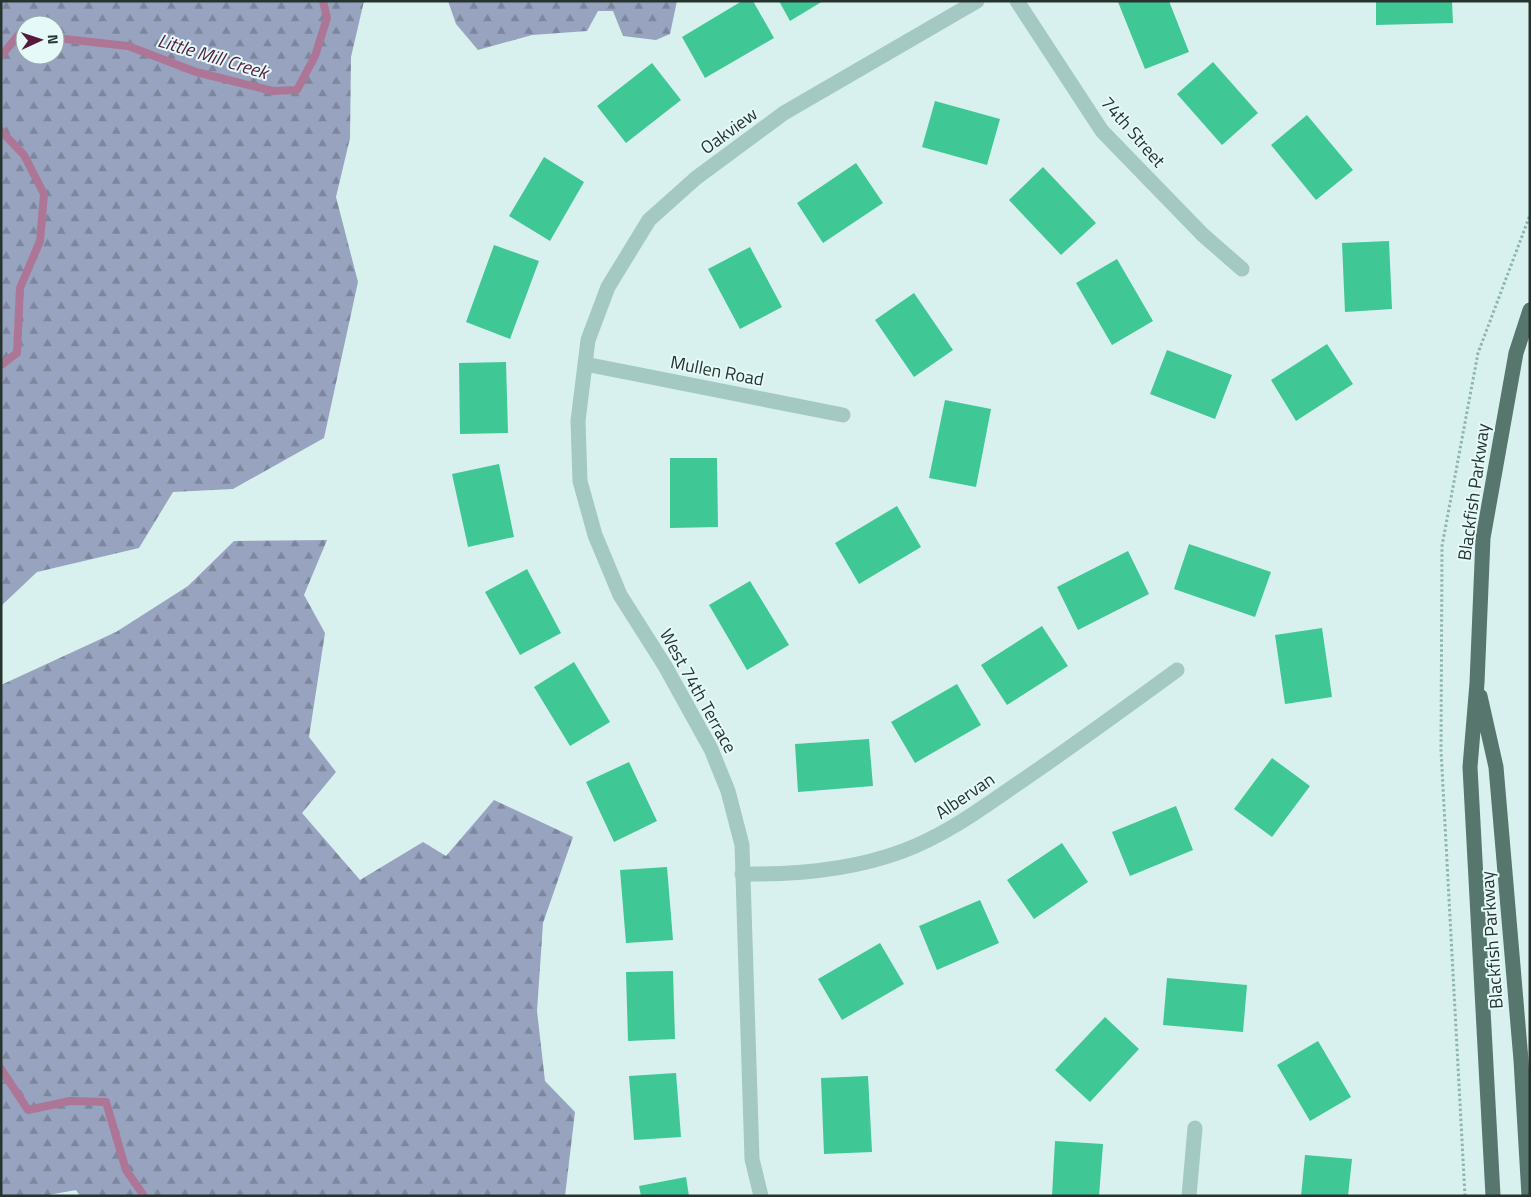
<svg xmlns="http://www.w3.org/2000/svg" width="1531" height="1197" viewBox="0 0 1531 1197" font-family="'Titillium Web',sans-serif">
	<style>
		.forest { fill: url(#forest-firs); fill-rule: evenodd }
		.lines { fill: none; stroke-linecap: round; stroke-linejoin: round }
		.stream { stroke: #ae7696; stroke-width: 8 }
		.building { fill: #3fc796 }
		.path { stroke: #8eb5ae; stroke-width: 3; stroke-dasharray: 2.5 2.5; stroke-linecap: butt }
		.minor { stroke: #a4c9c3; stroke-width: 15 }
		.major { stroke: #56766e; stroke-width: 15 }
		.labels { text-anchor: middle; stroke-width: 4; stroke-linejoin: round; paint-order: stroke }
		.street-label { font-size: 18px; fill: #263430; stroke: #e4f9f8 }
		.water-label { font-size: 19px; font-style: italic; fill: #561b3b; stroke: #e4f9f8 }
	</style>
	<defs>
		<pattern id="forest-firs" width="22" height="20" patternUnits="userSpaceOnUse" patternTransform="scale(1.25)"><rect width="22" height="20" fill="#98a3c0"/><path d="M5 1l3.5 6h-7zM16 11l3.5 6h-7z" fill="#7c869c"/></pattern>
	</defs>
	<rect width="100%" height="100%" fill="#d8f1ef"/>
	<path class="forest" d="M1,1h363l-13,56 -1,81 -14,59 22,85 -34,156 -91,51 -60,3 -34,56 -102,24 -36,34zM25,25h30v30h-30z
		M448,1h229l-7,33 -14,6 -33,-4 -10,-25h-15l-11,20 -55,4 -54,15 -22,-26z
		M327,540l-23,55 21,38 -16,104 27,35 -34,41 58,67 63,-38 23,14 48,-56 79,37 -30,86 -6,88 8,70 30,31 -10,84h-485l-4,-6 -33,6h-42v-511l115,-53 72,-46 46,-45z"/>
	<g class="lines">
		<path class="stream" d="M55,38l73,8 68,26 77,19 24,-1 18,-34 12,-38 -4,-17
			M1,56l19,-23 5,1
			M1,131l23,24 20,39 -4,47 -20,47 -3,65 -16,12
			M1,1069l27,41 42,-9 36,1 20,68 18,26"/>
	</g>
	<path class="building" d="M742,1h11l21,37 -69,40 -23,-41z
		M779,1h44l-33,20z
		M1120,1h49l20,51 -44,17 -27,-67z
		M1376,1h76l1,22 -77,2z
		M1213,62l45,51 -36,32 -45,-51z
		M652,63l29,37 -55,43 -29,-37z
		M935,101l65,18 -13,46 -65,-18z
		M1307,115l46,55 -37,30 -45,-55z
		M544,157l40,25 -34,59 -41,-25z
		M856,163l27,40 -60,40 -26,-40z
		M1043,167l53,56 -35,32 -52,-55z
		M1389,241l3,68 -47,3 -3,-69z
		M494,245l45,16 -29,78 -44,-17z
		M750,247l32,60 -42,22 -32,-60z
		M1117,259l36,62 -41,24 -36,-62z
		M914,293l39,57 -39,27 -39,-57z
		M1327,344l26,40 -57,37 -25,-41z
		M1167,350l65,25 -17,44 -65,-25z
		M506,362l2,71 -48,1 -1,-71z
		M945,400l46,9 -15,78 -47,-9z
		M670,458h47l1,69 -48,1z
		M499,464l15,73 -46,10 -16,-73z
		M897,506l24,41 -62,37 -24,-41z
		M1189,544l82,28 -16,45 -81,-28z
		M1128,551l21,43 -71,36 -21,-43z
		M527,569l34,64 -41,22 -35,-63z
		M750,581l39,64 -42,25 -38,-65z
		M1042,626l26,40 -61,39 -26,-40z
		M1322,628l10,69 -47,7 -10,-69z
		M574,662l36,60 -40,24 -36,-59z
		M957,684l24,41 -66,38 -24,-41z
		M869,739l4,47 -75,6 -3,-48z
		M1272,758l38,28 -38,51 -38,-28z
		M629,762l28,59 -43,21 -28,-60z
		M1176,806l17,44 -63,26 -18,-44z
		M1062,843l26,39 -54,37 -27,-39z
		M667,867l6,73 -47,3 -6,-73z
		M980,900l19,43 -62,27 -18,-44z
		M880,943l24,41 -62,36 -24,-41z
		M673,971l2,68 -47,2 -2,-69z
		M1167,978l80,7 -4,47 -80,-7z
		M1105,1017l34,32 -49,53 -35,-32z
		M1318,1041l33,56 -41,24 -33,-56z
		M676,1073l5,64 -47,3 -5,-64z
		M868,1076l4,76 -48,2 -3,-76z
		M1055,1141l48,3 -4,52h-47z
		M1305,1155l47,4 -4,37h-47z
		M686,1177l3,19h-48l-2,-10z"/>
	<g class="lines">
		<path class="path" d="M1465,1196l-24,-446 1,-204 36,-193 52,-138"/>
		<path class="minor" d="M1017,1l85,130 101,104 39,34
			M585,364l258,51
			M742,874c54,1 110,-4 161,-23 43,-16 79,-43 117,-69 53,-36 105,-74 157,-112
			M761,1196l-9,-37 -10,-314 -14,-54 -17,-42 -46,-83 -45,-71 -25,-60 -15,-54 -2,-60 10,-81 20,-53 41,-67 47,-42 88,-65 193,-112
			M1189,1196l6,-68"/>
		<path class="major" d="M1480,696l16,71 25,293 8,136
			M1493,1196l-23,-429 7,-84 6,-145 33,-185 14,-43"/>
	</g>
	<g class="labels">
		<g class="street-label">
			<text transform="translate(729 131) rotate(-36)" y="6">Oakview</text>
			<text transform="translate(1133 132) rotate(49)" y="6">74th Street</text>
			<text transform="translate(717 371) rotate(11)" y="6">Mullen Road</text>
			<text transform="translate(1474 492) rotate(-82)" y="6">Blackfish Parkway</text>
			<text transform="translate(698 691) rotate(61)" y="6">West 74th Terrace</text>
			<text transform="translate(965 796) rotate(-34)" y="6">Albervan</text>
			<text transform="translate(1492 940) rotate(-94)" y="6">Blackfish Parkway</text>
		</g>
		<g class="water-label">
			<text transform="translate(213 56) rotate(17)" y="7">Little Mill Creek</text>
		</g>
	</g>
	<rect width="1531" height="1197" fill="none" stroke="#263430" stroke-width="5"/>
	<g transform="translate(40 40) rotate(87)"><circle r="24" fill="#e4f9f8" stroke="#98aaa8"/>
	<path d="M0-4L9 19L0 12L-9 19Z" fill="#561b3b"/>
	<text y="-8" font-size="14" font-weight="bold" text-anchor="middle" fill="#263430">N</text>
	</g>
</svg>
